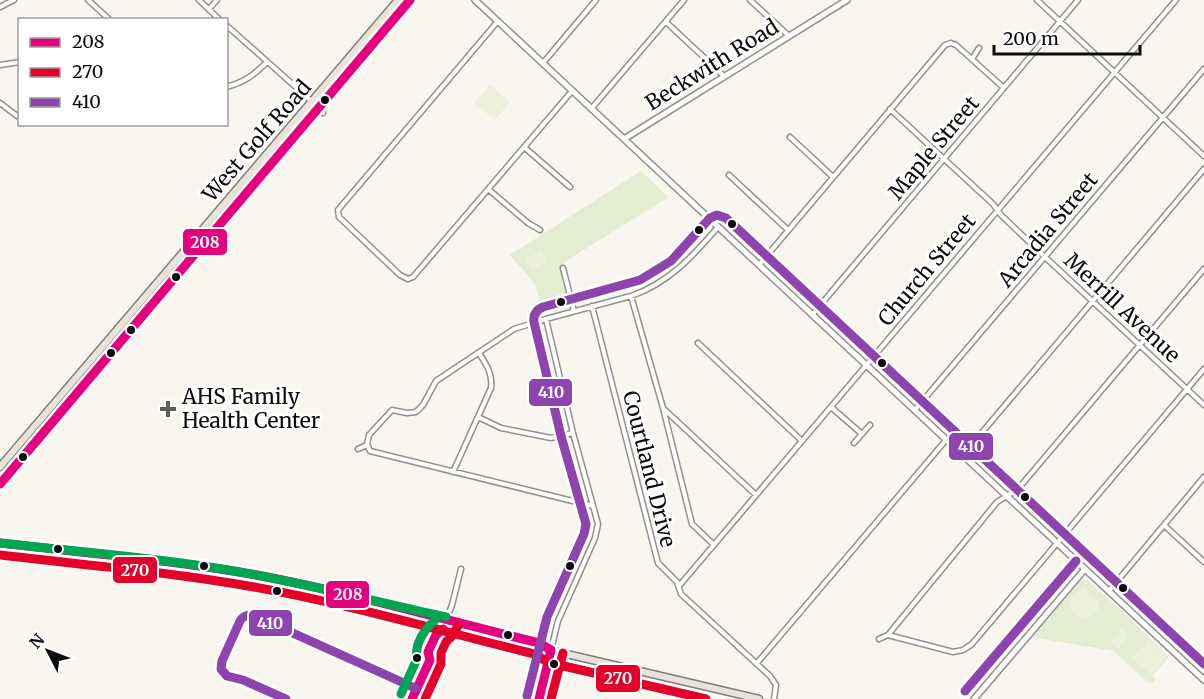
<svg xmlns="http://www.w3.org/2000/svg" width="1204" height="699" viewBox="0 0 1204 699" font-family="Merriweather,serif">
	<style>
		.green { fill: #e4ecd1 }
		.pitch { fill: #edf0da }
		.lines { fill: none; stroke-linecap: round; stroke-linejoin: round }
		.minor-casing { stroke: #92918e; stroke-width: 7 }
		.tertiary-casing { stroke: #92918e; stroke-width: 8 }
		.primary-casing { stroke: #7f7e7b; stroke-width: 9 }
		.minor { stroke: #fefefd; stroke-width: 4 }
		.tertiary { stroke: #fefefd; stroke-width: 5 }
		.primary { stroke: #eae3d9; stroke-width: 6 }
		.bus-1-casing { stroke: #fff; stroke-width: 14 }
		.bus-2-casing { stroke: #fff; stroke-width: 14 }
		.bus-3-casing { stroke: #fff; stroke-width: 14 }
		.bus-4-casing { stroke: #fff; stroke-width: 14 }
		.bus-1 { stroke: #e5007d; stroke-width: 9 }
		.bus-2 { stroke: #e4002b; stroke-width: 9 }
		.bus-3 { stroke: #8e44ad; stroke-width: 9 }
		.bus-4 { stroke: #00a651; stroke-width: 9 }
		.bus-dot { fill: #0b0b0b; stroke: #fff; stroke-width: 2 }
		.poi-dot { fill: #5e5d5b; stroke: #fff; stroke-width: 2 }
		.labels { text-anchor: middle; stroke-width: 6; stroke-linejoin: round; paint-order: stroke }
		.street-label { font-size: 21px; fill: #0b0b0b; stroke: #fff }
		.poi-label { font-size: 21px; fill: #0b0b0b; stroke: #fff; text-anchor: start }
		.line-badge { stroke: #fff; stroke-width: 2 }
		.badge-label { font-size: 16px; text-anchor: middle; font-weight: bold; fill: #fff }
	</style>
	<rect width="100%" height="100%" fill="#f9f6ef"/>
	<path class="green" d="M641,171l28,26 -100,62 -9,8 10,41 -27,6 -8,-30 -25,-29z
		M1079,580h8l34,30 48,47 -16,18 3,5 -4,3 -5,-1 -33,-31 -83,-14z"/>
	<path class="pitch" d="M490,85l20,17 -15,18 -21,-17z
		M541,250l6,11 -15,9 -7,-10z
		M1083,586l16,16c1,21 -29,21 -29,-1z
		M1121,629l8,7 -10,13 -9,-7z
		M1149,639l18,18 -16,18 -19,-17z"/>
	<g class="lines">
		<defs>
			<path id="minor" d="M88,0l22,20
				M199,0l21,20
				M750,0l39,36
				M1037,0l167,156
				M0,7l14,-7
				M209,9l8,-9
				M498,21l-160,189 1,7 61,58 8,4 5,-2 159,-186
				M666,22l58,54
				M226,25l81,72 16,16
				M972,59l7,-11
				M543,63l53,-63
				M0,65l20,-3
				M226,87c19,-5 28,-12 41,-25
				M0,103l20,15
				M591,109l93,-109
				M890,109l103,95 8,11 44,42 159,148
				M790,137l43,40
				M524,147l46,40
				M729,175l59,55
				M488,189l40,34 12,7
				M759,265l186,-220 6,-2 5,2 48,43
				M563,268l11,43
				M631,296l32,112 29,116 22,21
				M592,306l66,257 19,19 4,12 89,82 6,9 -2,14
				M812,315l266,-315
				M698,343l104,98
				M831,407l31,27
				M665,410l91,85
				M915,410l289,-341
				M478,417l23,11 50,10 22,-5
				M854,443l16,-18
				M358,449l9,-4
				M963,455l241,-286
				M453,472l38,-84c2,-14 -5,-24 -12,-35
				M593,506l-223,-55 -3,-7 2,-9 23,-25 15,3 9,-1 7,-7 13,-24 78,-52 32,-10 85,-23c38,-13 62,-40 87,-69
				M1164,525l40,37
				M679,586l497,-586
				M1109,591l95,-114
				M443,629l9,-24 9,-36
				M888,635l65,17 10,-2 9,-6 232,-275
				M879,639l9,-4 109,-133 21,-13 186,-220
				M757,663l189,-223
				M539,699l19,-78 37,-83 3,-14 -25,-91 -27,-114"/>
			<path id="tertiary" d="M475,0l729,680
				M624,139l223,-139
				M974,699l111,-130"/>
			<path id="primary" d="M0,467l398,-467
				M0,484l410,-484
				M0,543l177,20 78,12 55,11 229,57 12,7 7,2 201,47
				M0,555l176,19 77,13 285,64 12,-1"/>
		</defs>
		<use href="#minor" class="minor-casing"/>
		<use href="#tertiary" class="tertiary-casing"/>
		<use href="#primary" class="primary-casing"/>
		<use href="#minor" class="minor"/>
		<use href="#tertiary" class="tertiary"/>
		<use href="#primary" class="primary"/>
		<defs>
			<path id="bus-1" d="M0,484l410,-484
				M0,543c86,10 172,17 257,32 95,18 188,45 282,68l12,7 -12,49
				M412,699l18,-39 -2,-8 8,-17 7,-6"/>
			<path id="bus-2" d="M0,555c85,10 170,17 254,32 94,17 187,44 280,67l12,7 9,3 151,35
				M425,699l16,-35v-11l5,-11 6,-6 6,-10
				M551,699l12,-46"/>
			<path id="bus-3" d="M965,691l111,-130
				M527,696l20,-79 37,-83 2,-10 -25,-88 -27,-114c-1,-7 2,-12 9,-15l97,-27 31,-19 39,-43 7,-3 9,3 478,446
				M286,699l-43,-19 -16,-4 -6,-7 1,-8 18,-40c3,-5 9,-7 15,-5l160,72"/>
			<path id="bus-4" d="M1,543c76,9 152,14 227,27 73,12 145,31 218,47
				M401,694l16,-35c-3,-15 8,-30 18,-39"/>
		</defs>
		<use href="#bus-1" class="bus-1-casing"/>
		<use href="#bus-2" class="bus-2-casing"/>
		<use href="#bus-3" class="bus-3-casing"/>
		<use href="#bus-4" class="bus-4-casing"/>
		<use href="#bus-1" class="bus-1"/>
		<use href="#bus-2" class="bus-2"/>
		<use href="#bus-3" class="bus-3"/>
		<use href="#bus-4" class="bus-4"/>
	</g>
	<g class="bus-dot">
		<circle cx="325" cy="100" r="5"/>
		<circle cx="732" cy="224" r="5"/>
		<circle cx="699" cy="230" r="5"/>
		<circle cx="176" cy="277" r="5"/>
		<circle cx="561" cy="302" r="5"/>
		<circle cx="131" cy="330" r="5"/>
		<circle cx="111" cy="353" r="5"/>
		<circle cx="882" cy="363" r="5"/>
		<circle cx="23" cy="457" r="5"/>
		<circle cx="1025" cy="497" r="5"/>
		<circle cx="58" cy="549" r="5"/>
		<circle cx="204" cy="566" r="5"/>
		<circle cx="570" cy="566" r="5"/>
		<circle cx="1123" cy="588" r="5"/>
		<circle cx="277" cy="591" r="5"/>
		<circle cx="508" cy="635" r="5"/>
		<circle cx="417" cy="658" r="5"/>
		<circle cx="554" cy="664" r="5"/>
	</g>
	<path class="poi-dot" d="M165 400h6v6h6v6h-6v6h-6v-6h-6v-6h6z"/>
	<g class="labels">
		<g class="street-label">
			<text transform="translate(712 65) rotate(-32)" y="7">Beckwith Road</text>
			<text transform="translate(257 141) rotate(-49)" y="7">West Golf Road</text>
			<text transform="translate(934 148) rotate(-50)" y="7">Maple Street</text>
			<text transform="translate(1048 230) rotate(-50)" y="7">Arcadia Street</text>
			<text transform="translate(927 270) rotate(-50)" y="7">Church Street</text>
			<text transform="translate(1122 308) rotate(43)" y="7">Merrill Avenue</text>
			<text transform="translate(649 469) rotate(76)" y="7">Courtland Drive</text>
		</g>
		<g class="poi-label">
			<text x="182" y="404">AHS Family<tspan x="182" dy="24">Health Center</tspan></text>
		</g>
	</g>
	<g class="line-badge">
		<rect x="182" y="228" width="46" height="28" rx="6" fill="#e5007d"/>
		<rect x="528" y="378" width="45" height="29" rx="6" fill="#8e44ad"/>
		<rect x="948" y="432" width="46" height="29" rx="6" fill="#8e44ad"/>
		<rect x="112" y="556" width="46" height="28" rx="6" fill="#e4002b"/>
		<rect x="325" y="580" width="45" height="29" rx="6" fill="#e5007d"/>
		<rect x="248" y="609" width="45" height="28" rx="6" fill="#8e44ad"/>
		<rect x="595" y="664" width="46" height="29" rx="6" fill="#e4002b"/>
	</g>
	<g class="badge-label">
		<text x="205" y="248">208</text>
		<text x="551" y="398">410</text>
		<text x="971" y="452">410</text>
		<text x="135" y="576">270</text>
		<text x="348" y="600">208</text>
		<text x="270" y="629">410</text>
		<text x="618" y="684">270</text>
	</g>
	<rect x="18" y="18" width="210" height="108" fill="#ffffff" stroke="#9d9d9d" stroke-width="1.5"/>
	<rect x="30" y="38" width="30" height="9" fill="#e5007d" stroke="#9d9d9d" stroke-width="1.5"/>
	<text x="72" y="48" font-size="18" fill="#0b0b0b">208</text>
	<rect x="30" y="68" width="30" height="9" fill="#e4002b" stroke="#9d9d9d" stroke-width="1.5"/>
	<text x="72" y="78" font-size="18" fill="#0b0b0b">270</text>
	<rect x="30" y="98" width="30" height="9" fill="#8e44ad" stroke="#9d9d9d" stroke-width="1.5"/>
	<text x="72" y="108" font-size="18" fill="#0b0b0b">410</text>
	<g transform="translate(48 651) rotate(312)" stroke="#ffffff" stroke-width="4.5" paint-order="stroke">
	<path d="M0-4.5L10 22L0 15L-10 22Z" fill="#0b0b0b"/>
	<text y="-9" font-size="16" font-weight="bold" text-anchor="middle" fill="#0b0b0b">N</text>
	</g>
	<path d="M994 45v9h146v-9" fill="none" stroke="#0b0b0b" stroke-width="3"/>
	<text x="1003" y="45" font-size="18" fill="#0b0b0b" stroke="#ffffff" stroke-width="4.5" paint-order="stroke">200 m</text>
</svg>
